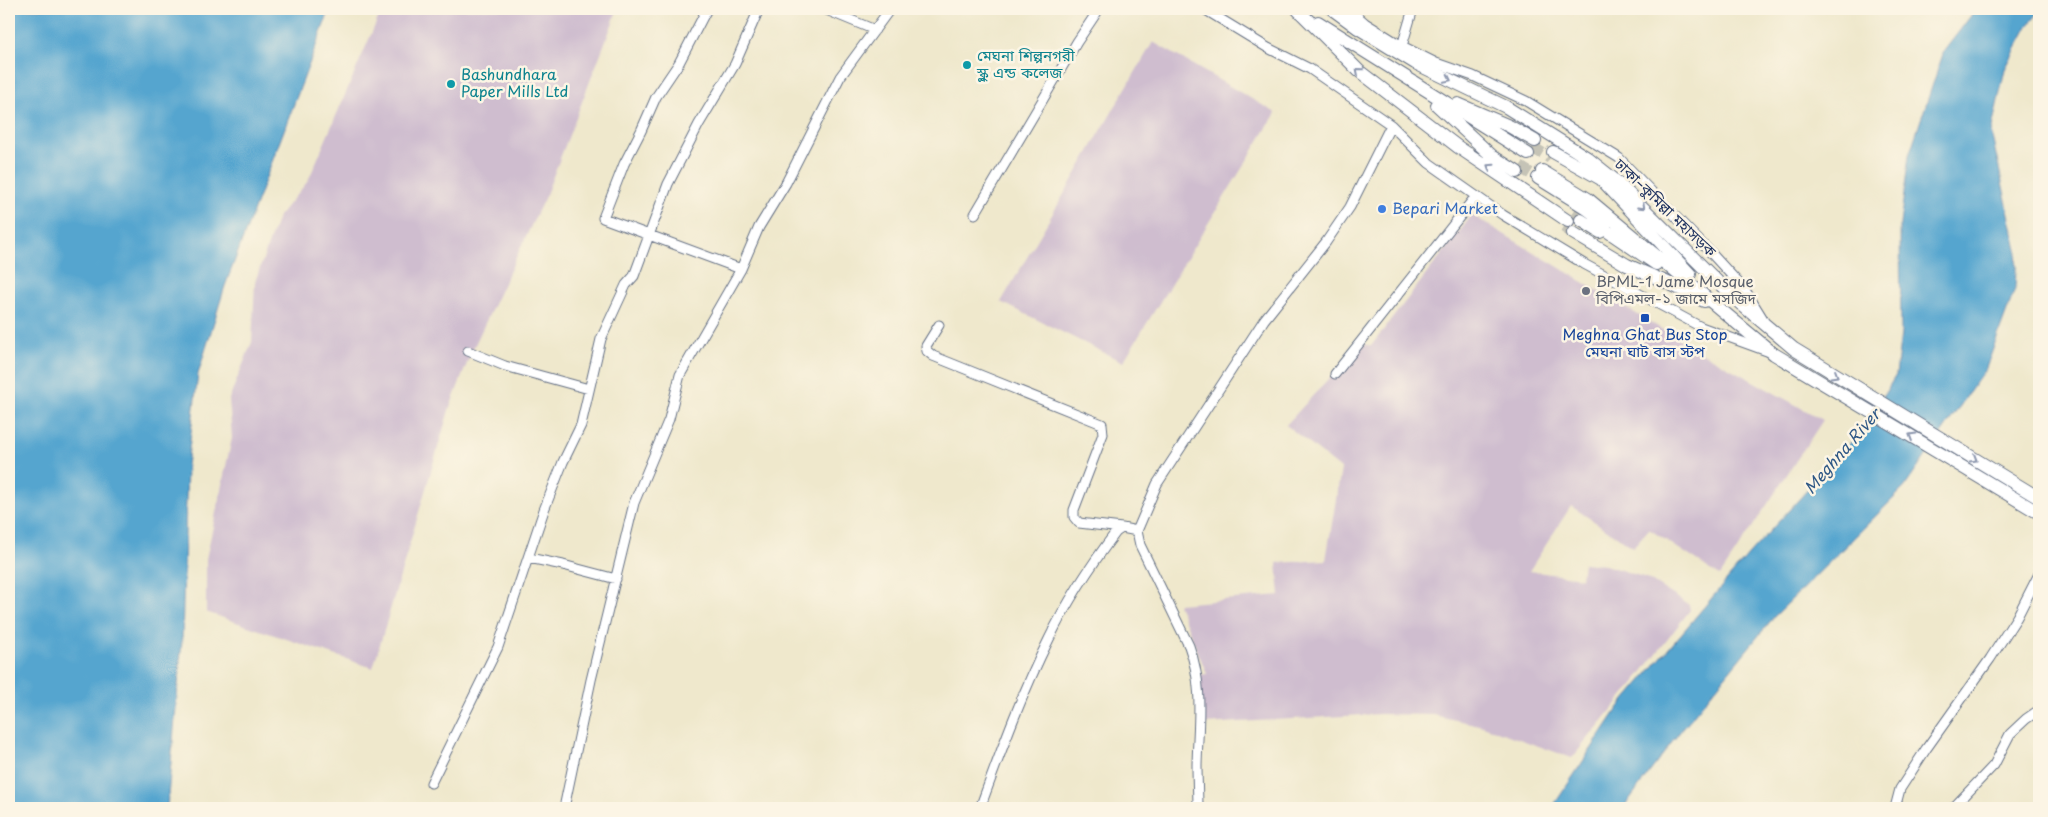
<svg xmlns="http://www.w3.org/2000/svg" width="2048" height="817" viewBox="0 0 2048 817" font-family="'Playpen Sans','Noto Sans Bengali',sans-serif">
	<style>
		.industrial { fill: #cfbdcf }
		.water { fill: #55a5cf; stroke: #386a96 }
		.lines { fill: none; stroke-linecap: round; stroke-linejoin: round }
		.highway-tunnel { stroke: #c5c3b6; stroke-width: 12; stroke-dasharray: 12 6; stroke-linecap: butt }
		.minor-casing { stroke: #657084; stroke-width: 11 }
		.highway-casing { stroke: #657084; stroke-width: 14 }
		.minor { stroke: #fff; stroke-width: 9 }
		.highway { stroke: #fff; stroke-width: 12 }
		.oneway { stroke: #8d97ae }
		.culture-dot { fill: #0f9aa8; stroke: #fcf5e5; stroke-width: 2 }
		.shop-dot { fill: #3f7fe0; stroke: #fcf5e5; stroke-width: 2 }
		.worship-dot { fill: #6b7280; stroke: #fcf5e5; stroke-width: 2 }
		.transit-dot { fill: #1a4fb4; stroke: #fcf5e5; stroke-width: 2 }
		.labels { text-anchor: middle; stroke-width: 5; stroke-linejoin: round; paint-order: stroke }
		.culture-label { font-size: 15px; fill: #0d838f; stroke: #fcf5e5; text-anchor: start }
		.street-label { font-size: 15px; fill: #1b2f5e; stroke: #fcf5e5 }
		.shop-label { font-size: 15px; fill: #366cbe; stroke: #fcf5e5; text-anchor: start }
		.worship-label { font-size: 15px; fill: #5b616d; stroke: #fcf5e5; text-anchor: start }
		.transit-label { font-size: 15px; fill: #164399; stroke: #fcf5e5 }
		.water-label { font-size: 16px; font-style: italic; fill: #2f5886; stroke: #fcf5e5 }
	</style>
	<rect width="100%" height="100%" fill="#fcf5e5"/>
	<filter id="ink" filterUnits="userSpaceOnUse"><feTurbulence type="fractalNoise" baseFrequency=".02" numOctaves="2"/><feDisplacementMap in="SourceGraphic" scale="10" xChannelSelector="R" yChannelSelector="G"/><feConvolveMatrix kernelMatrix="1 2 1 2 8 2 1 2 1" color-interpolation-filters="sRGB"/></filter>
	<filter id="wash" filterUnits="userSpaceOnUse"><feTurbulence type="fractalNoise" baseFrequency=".0096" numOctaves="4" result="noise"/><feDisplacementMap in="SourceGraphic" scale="20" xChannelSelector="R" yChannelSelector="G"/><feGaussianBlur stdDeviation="1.12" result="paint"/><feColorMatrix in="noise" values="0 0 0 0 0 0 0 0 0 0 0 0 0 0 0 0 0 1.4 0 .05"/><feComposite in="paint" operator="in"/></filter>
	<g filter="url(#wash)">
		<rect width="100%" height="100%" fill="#efe8cc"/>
		<path class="industrial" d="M382,9h236l-71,183 -76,161 -22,57 -76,258 -167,-56v-53l26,-121 -3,-39 23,-57 3,-60 23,-65 30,-36z
			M1153,42l123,71 -153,249 -122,-60z
			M1472,215l216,130 135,75 -103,156 -71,-47 -16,18 -62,-41 -42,65 52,7 2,-15 22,2 41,13 43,27 1,5 -53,69 -65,79 -89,-32 -50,-11 -53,-1 -175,10 -13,-49 15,-1 -29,-70 102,-9 -3,-32 49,-3 15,-91 -55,-44 75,-82 10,3z"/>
		<path class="water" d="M9,9h321l-105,277 -27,88 -11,92 -5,174 -15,168h-158z
			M1976,9h63v3l-11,14 -23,43 -14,63 26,118 -2,39 -29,79 -82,120 -131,130 -94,115 -56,75h-71l67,-101 131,-154 113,-124 33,-54 5,-42 -1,-109 9,-69 35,-104z"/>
	</g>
	<g filter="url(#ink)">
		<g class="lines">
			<path class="highway-tunnel" d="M1532,147l18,11
				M1520,167l18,11
				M1572,214l9,6
				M1564,227l9,6"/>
			<defs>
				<path id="minor" d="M707,9l-28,54 -23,34 -15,34 -17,33 -21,54 138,51
					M824,9l51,21
					M1204,9l64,39 42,21 81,56 38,38 74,52 81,49 117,63 66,24
					M1349,9l16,14 37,23 34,17 37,13 53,25 93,57 92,95 34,37 18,29
					M1402,46l11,-37
					M975,214l102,-172 22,-33
					M939,325l-13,21 1,5 6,5 169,68 1,10 -29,76v7l5,6 43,5
					M468,351l37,15 84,23
					M1335,374l141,-178
					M529,558l34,7 53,14
					M431,783l67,-136 46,-137 19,-48 18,-37 20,-86 25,-54 8,-9 34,-92 31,-60 36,-60 24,-55
					M564,808l27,-128 43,-177 35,-84 11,-44 61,-106 18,-42 27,-44 54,-106 50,-68
					M980,808c21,-57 42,-115 69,-169 18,-37 42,-74 67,-107l6,-4 15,3
					M1198,808c0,-14 -1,-28 -1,-43 1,-43 7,-78 -8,-119l-49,-101 -3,-14 20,-47 107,-164 62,-78 24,-35 41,-82
					M1895,808l5,-19 26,-40 64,-90 27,-42 22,-43
					M1953,808l41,-43 16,-31 16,-15 13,-9"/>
				<path id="highway" d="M1332,9l26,19 57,35 91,44 80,50 30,24 120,119 58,49 245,149
					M1298,10l61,61 99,76 110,74
					M1318,22l210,132
					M1458,104l51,22 26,15
					M1437,105l55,51 25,16
					M1553,152l48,27 89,95
					M1542,171l46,28 186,155 265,159
					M1538,178l45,28 23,17
					M1581,220l19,12
					M1594,222l62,42
					M1573,233l54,32 41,18 36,18"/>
			</defs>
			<use href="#minor" class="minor-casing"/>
			<use href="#highway" class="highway-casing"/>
			<use href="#minor" class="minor"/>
			<use href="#highway" class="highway"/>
		</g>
		<defs><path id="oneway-chevron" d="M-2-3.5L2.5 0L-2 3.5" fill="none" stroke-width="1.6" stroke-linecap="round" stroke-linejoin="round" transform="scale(1.25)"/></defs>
		<g class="oneway">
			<use href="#oneway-chevron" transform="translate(1359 71) rotate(-139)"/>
			<use href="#oneway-chevron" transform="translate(1448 79) rotate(26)"/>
			<use href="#oneway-chevron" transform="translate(1490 167) rotate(-147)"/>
			<use href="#oneway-chevron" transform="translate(1642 206) rotate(44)"/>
			<use href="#oneway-chevron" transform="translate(1835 375) rotate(31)"/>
			<use href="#oneway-chevron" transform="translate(1912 436) rotate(-149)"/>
			<use href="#oneway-chevron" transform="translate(1974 459) rotate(31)"/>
		</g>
	</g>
	<g class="culture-dot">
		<circle cx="967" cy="65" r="5"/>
		<circle cx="451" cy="84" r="5"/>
	</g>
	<circle class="shop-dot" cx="1382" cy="209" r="5"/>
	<circle class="worship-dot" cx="1586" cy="291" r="5"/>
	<rect class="transit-dot" x="1640" y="313" width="10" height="10" rx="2.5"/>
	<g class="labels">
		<g class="culture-label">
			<text x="977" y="61">মেঘনা শিল্পনগরী<tspan x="977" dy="17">স্কুল এন্ড কলেজ</tspan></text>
			<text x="461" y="80">Bashundhara<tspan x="461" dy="17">Paper Mills Ltd</tspan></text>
		</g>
		<g class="street-label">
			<text transform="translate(1665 208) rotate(44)" y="5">ঢাকা–কুমিল্লা মহাসড়ক</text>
		</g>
		<g class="shop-label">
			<text x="1392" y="214">Bepari Market</text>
		</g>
		<g class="worship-label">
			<text x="1596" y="287">BPML-1 Jame Mosque<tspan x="1596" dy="17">বিপিএমল-১ জামে মসজিদ</tspan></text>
		</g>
		<g class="transit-label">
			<text x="1645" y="340">Meghna Ghat Bus Stop<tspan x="1645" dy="17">মেঘনা ঘাট বাস স্টপ</tspan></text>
		</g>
		<g class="water-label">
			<text transform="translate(1842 451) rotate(-49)" y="6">Meghna River</text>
		</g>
	</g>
	<rect width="2048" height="817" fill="none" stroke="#fcf5e5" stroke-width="30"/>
</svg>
